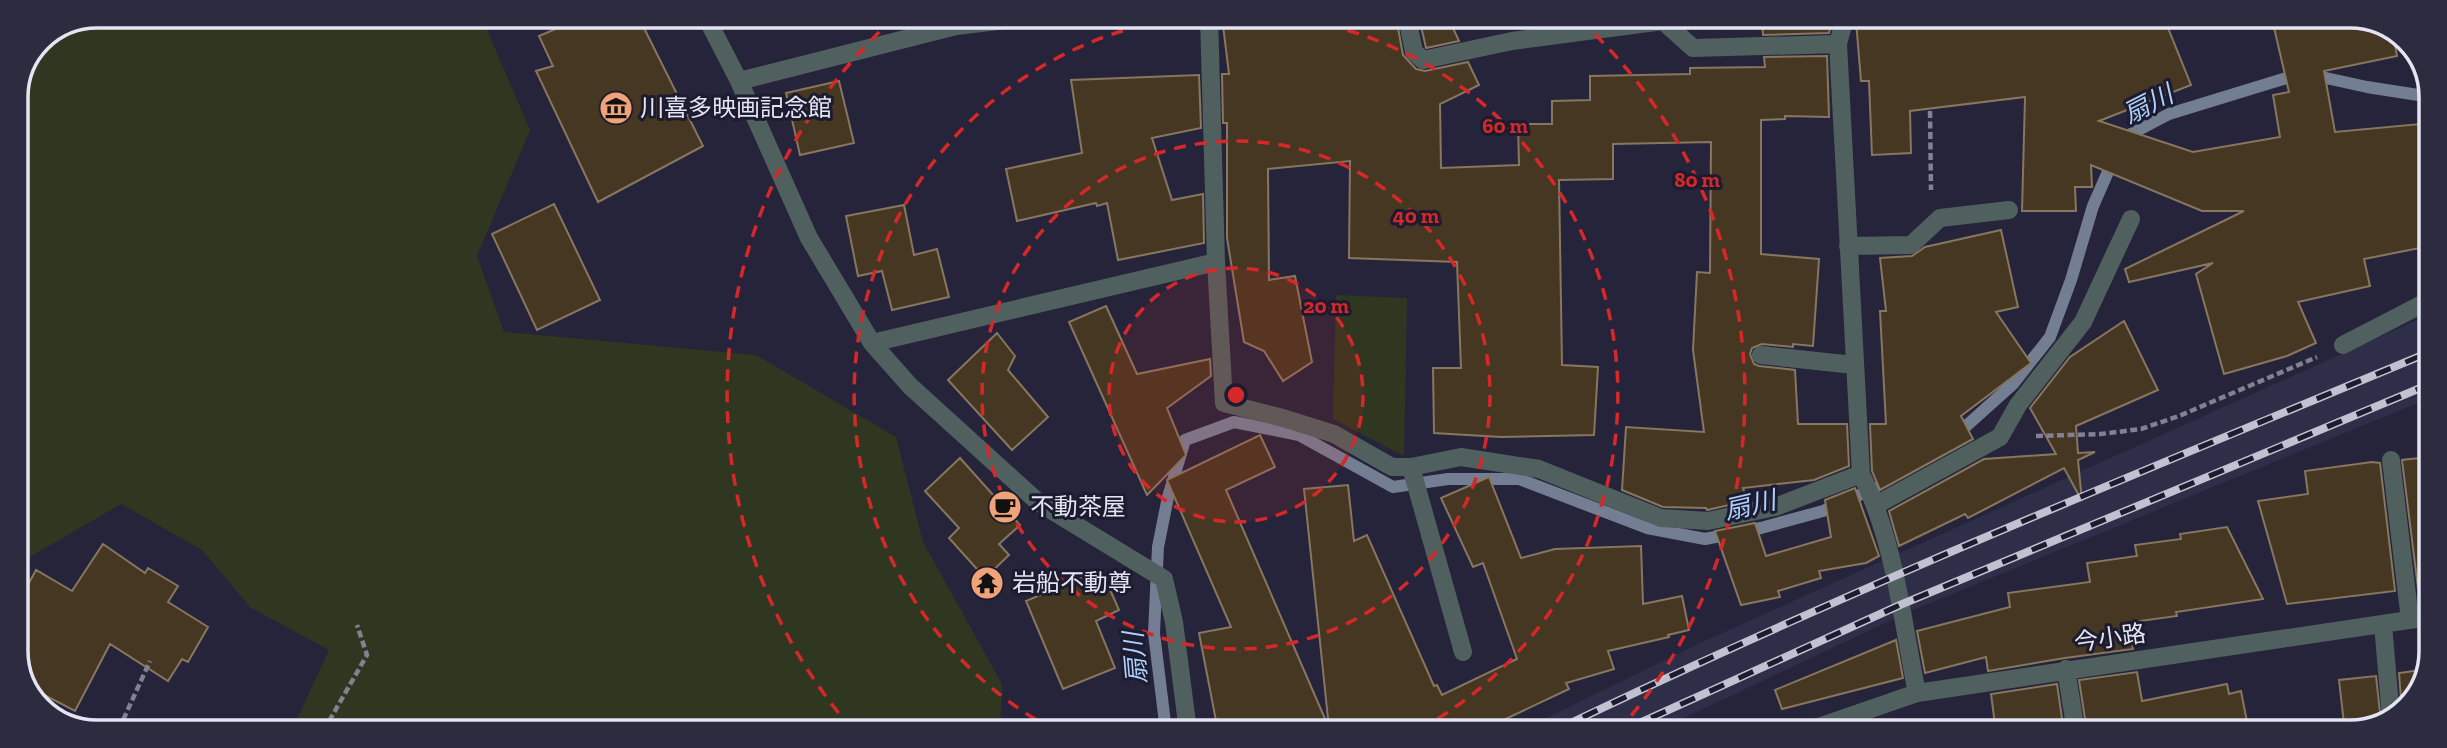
<svg xmlns="http://www.w3.org/2000/svg" width="2447" height="748" viewBox="0 0 2447 748" font-family="'Zilla Slab','Noto Sans JP',serif">
	<style>
		.built { fill: #2f2e49 }
		.green { fill: #303720 }
		.lines { fill: none; stroke-linecap: round; stroke-linejoin: round }
		.stream { stroke: #737e92; stroke-width: 12 }
		.building { fill: #463722; stroke: #877660; stroke-width: 2 }
		.path { stroke: #818193; stroke-width: 4.5; stroke-dasharray: 7 3.5; stroke-linecap: butt }
		.minor { stroke: #50605f; stroke-width: 18 }
		.rail-casing { stroke: #c1c1d1; stroke-width: 8 }
		.rail { stroke: #1c1b2f; stroke-width: 5; stroke-dasharray: 16; stroke-linecap: butt }
		.ring { fill: none; stroke: #d62828; stroke-width: 3.5; stroke-dasharray: 12 9 }
		.labels { text-anchor: middle; stroke-width: 6; stroke-linejoin: round; paint-order: stroke }
		.poi-label { font-size: 24px; fill: #e4e4f3; stroke: #1c1b2f; text-anchor: start }
		.street-label { font-size: 24px; fill: #e4e4f3; stroke: #1c1b2f }
		.water-label { font-size: 26px; font-style: italic; fill: #add1fc; stroke: #1c1b2f }
		.rim { fill: none; stroke: #e4e4f3; stroke-width: 3.5 }
		.centre { fill: #d62828; stroke: #1c1b2f; stroke-width: 3.5 }
		.ring-label { font-size: 21px; text-anchor: middle; font-weight: bold; fill: #d62828; stroke: #1c1b2f; stroke-width: 6; stroke-linejoin: round; paint-order: stroke }
	</style>
	<rect width="100%" height="100%" fill="#25243a"/>
	<path class="built" d="M2430,314v84l-519,213 -255,120h-136l178,-87z"/>
	<path class="green" d="M97,16h384l49,114 -53,126 27,76 252,23 140,82 27,105 79,142 -2,47 -708,-1 37,-80 -78,-42 -49,-58 -81,-46 -105,61v-468l24,-58z
		M1336,295l71,3 -3,158 -71,-37z"/>
	<g class="lines">
		<path class="stream" d="M2123,142l4,-6 42,-22 134,-41 64,14 64,10
			M1955,436l58,-52 37,-47 21,-57 22,-74 21,-48
			M1166,731l-12,-98 4,-86 10,-50 17,-57 49,-18 65,13 94,52 55,-8h71l128,49 58,11 56,-11 62,-17 52,-23"/>
	</g>
	<path class="building" d="M586,16h52l65,130 -105,56 -62,-131 17,-5 -14,-30z
		M1222,17h174l7,38 13,14 9,2 43,-9 11,23 -39,19 1,64 78,-3 -1,-41h34v-23l38,-1v-24l100,-2v-6l75,-1 -1,-10 63,-1 2,61 -44,-1v3l-24,1v134l58,5 -6,87 -20,-2v3l-31,-3 -10,4 -2,6 4,10 5,2 36,4 3,54h49l2,42 -35,14 -71,8 4,13 -40,9 -1,-2 -43,-1 -41,-17 4,-63 78,5 -11,-82 4,-78 13,1 1,-131 -98,2v35l-54,1 3,185 36,2 -4,68 -93,2 -67,-4 -1,-65h28l-4,-106 -108,-4 1,-97 -82,8 1,111 26,-4 17,86 -29,19 -19,-30 -20,-9 -17,-104v-115h-4l-1,-49h7z
		M1419,17h29l11,24 -33,7z
		M1762,18h60v3h10l-3,12 -66,2z
		M1925,18h239l27,67 -92,36 94,31 87,-15 -7,-42 16,-3 -17,-73h99l22,14 4,23 -73,15 11,61 96,-9 -1,123 -66,13 6,27 -72,16 18,41 -29,13 -63,18 -28,-100 17,-11 -84,19 -4,-13 119,-58h-42l-111,-46 1,22h-17l1,24h-54l3,-114 -115,14 1,42 -39,2 -3,-74h-8l-5,-60z
		M1199,75l2,53 -49,10 20,62 31,-6 1,49 -86,17 -11,-57 -10,3 -1,-3 -79,18 -11,-52 76,-16 -11,-73z
		M839,81l15,62 -54,12 -14,-62z
		M554,204l46,96 -63,30 -45,-96z
		M904,205l10,50 23,-6 12,48 -57,13 -10,-39 -24,5 -12,-60z
		M2001,230l17,77 -22,5 35,51 -70,53 12,23 -93,51 -8,-19 -2,-47h16l-6,-113h6l-6,-53 32,-2 13,-9z
		M1106,306l31,68 73,-15 1,17 -44,32 19,47 -39,40 -78,-173z
		M2124,321l34,69 -82,36 2,27 17,-1 -17,8 4,41 -18,-33 -96,50 -3,-4 -66,32 -10,-35 95,-52 72,-5 -26,-46 40,-51z
		M997,333l18,23 -7,14 40,47 -36,33 -64,-70z
		M1260,435l15,32 -49,23 103,238 -25,-239 44,-4 6,56 13,-6 67,151 3,-1 5,10 75,-36 -34,-96 -10,4 -32,-69 48,-21 32,81 34,-9 86,-3 2,58 39,-8 7,34 -21,5 1,2 -61,14 6,18 -48,14 3,6 -89,42h-262l-19,-98 32,-6 -64,-147z
		M2429,457v129l-11,2 -16,-128z
		M960,458l60,67 -21,19 10,11 -24,23 -36,-40 10,-10 -34,-37z
		M2372,462l8,1 15,128 -108,13 -29,-103 50,-7 -3,-23z
		M1855,488l24,68 -13,7 -47,8 2,7 -43,13 2,6 -39,8 -26,-74 40,-8 11,33 65,-19 -6,-37z
		M2227,527l36,72 -87,13 1,4 -45,6 1,11h-3l3,16 -68,9 -77,13 -2,-14 -61,16 -8,-42 93,-24 -2,-14 82,-11 -3,-19 50,-7 -2,-11 46,-6 -1,-5z
		M103,544l42,29 3,-5 30,18 -10,16 40,25 -20,35 -6,-3 -14,22 -58,-37 -35,67 -48,-25 -11,-29v-50l20,-37 36,21z
		M1101,569l18,41 -23,11 19,47 -52,21 -37,-88z
		M1896,640l7,38 -121,31 -7,-19z
		M2428,669v3l-26,40 -3,-39z
		M2137,672l5,29 85,-17 2,10 12,-3 8,41h-162l-8,-52z
		M2376,676l5,46 -36,10 -6,-52z
		M2057,684l7,48h-68l-5,-38z"/>
	<g class="lines">
		<path class="path" d="M1930,111l1,79
			M2036,436l65,-2 40,-5 38,-13 138,-59
			M119,729l31,-68
			M324,730l43,-75 -10,-30"/>
		<path class="minor" d="M706,17l33,64 70,157 63,105 38,43 128,116 126,77 10,43 14,109
			M1209,17l7,245 8,141 59,15 51,16 58,33h19l50,-10 78,12 122,49 47,3 67,-14 86,-33
			M1407,17l7,35 9,8 89,-19 151,-20 30,27 145,-4
			M1845,18l-7,26 23,430c34,67 41,146 56,219
			M739,81l217,-55 77,-9
			M1848,246l63,-1 29,-27 69,-8
			M872,343l344,-81
			M2343,345l87,-45
			M1761,355l93,10
			M2391,460l19,160
			M1411,467l52,185
			M1876,505l124,-68 18,-32 65,-83 48,-103
			M2383,624l8,94
			M2066,669l10,63
			M1804,732l113,-39 512,-76"/>
		<defs>
			<path id="rail" d="M1554,731c287,-138 582,-257 876,-379
				M1622,731l278,-126 530,-221"/>
		</defs>
		<use href="#rail" class="rail-casing"/>
		<use href="#rail" class="rail"/>
	</g>
	<circle cx="1236" cy="395" r="127" fill="#d62828" fill-opacity=".12"/>
	<g class="ring">
		<circle cx="1236" cy="395" r="127"/>
		<circle cx="1236" cy="395" r="254"/>
		<path d="M1054 730A381 381 0 0 1 1186 17M1286 17A381 381 0 0 1 1418 730"/>
		<path d="M852 729A509 509 0 0 1 892 20M1580 20A509 509 0 0 1 1620 729"/>
	</g>
	<defs>
		<symbol id="museum-disc" viewBox="-11 -11 22 22"><circle r="9.5" fill="#f0a378" stroke="#1c1b2f"/><path d="M0-6L6-3V-2H-6V-3ZM-5-1h2V3h-2ZM-1-1h2V3h-2ZM3-1h2V3H3ZM-6 4H6V6H-6Z" fill="#111"/></symbol>
		<symbol id="cafe-disc" viewBox="-11 -11 22 22"><circle r="9.5" fill="#f0a378" stroke="#1c1b2f"/><path d="M-5.5-4.5H6V0H3Q3 3.5 0 3.5H-2.5Q-5.5 3.5-5.5 0ZM3-3.2v2h1.7v-2ZM-6 4.5H4V6H-6Z" fill="#111"/></symbol>
		<symbol id="temple-disc" viewBox="-11 -11 22 22"><circle r="9.5" fill="#f0a378" stroke="#1c1b2f"/><path d="M0-6L5-2H3V0L6.5 2.5H4V6H1.5V3h-3V6H-4V2.5H-6.5L-3 0V-2H-5Z" fill="#111"/></symbol>
	</defs>
	<g fill-rule="evenodd">
		<use href="#museum-disc" x="597" y="89" width="38" height="38"/>
		<use href="#cafe-disc" x="986" y="488" width="38" height="38"/>
		<use href="#temple-disc" x="968" y="564" width="38" height="38"/>
	</g>
	<g class="labels">
		<g class="poi-label">
			<text x="640" y="116">川喜多映画記念館</text>
			<text x="1030" y="515">不動茶屋</text>
			<text x="1012" y="591">岩船不動尊</text>
		</g>
		<g class="street-label">
			<text transform="translate(2110 638) rotate(-8)" y="8">今小路</text>
		</g>
		<g class="water-label">
			<text transform="translate(2148 104) rotate(-27)" y="9">扇川</text>
			<text transform="translate(1750 505) rotate(-13)" y="9">扇川</text>
			<text transform="translate(1135 658) rotate(-95)" y="9">扇川</text>
		</g>
	</g>
	<path d="M0 0H2447V748H0ZM97 28H2350A69 69 0 0 1 2419 97V651A69 69 0 0 1 2350 720H97A69 69 0 0 1 28 651V97A69 69 0 0 1 97 28Z" fill="#2c2b3f" fill-rule="evenodd"/>
	<path class="rim" d="M97 28H2350A69 69 0 0 1 2419 97V651A69 69 0 0 1 2350 720H97A69 69 0 0 1 28 651V97A69 69 0 0 1 97 28Z"/>
	<circle cx="1236" cy="395" r="10" class="centre"/>
	<g class="ring-label">
		<text x="1505" y="133">60 m</text>
		<text x="1697" y="187">80 m</text>
		<text x="1416" y="223">40 m</text>
		<text x="1326" y="313">20 m</text>
	</g>
</svg>
